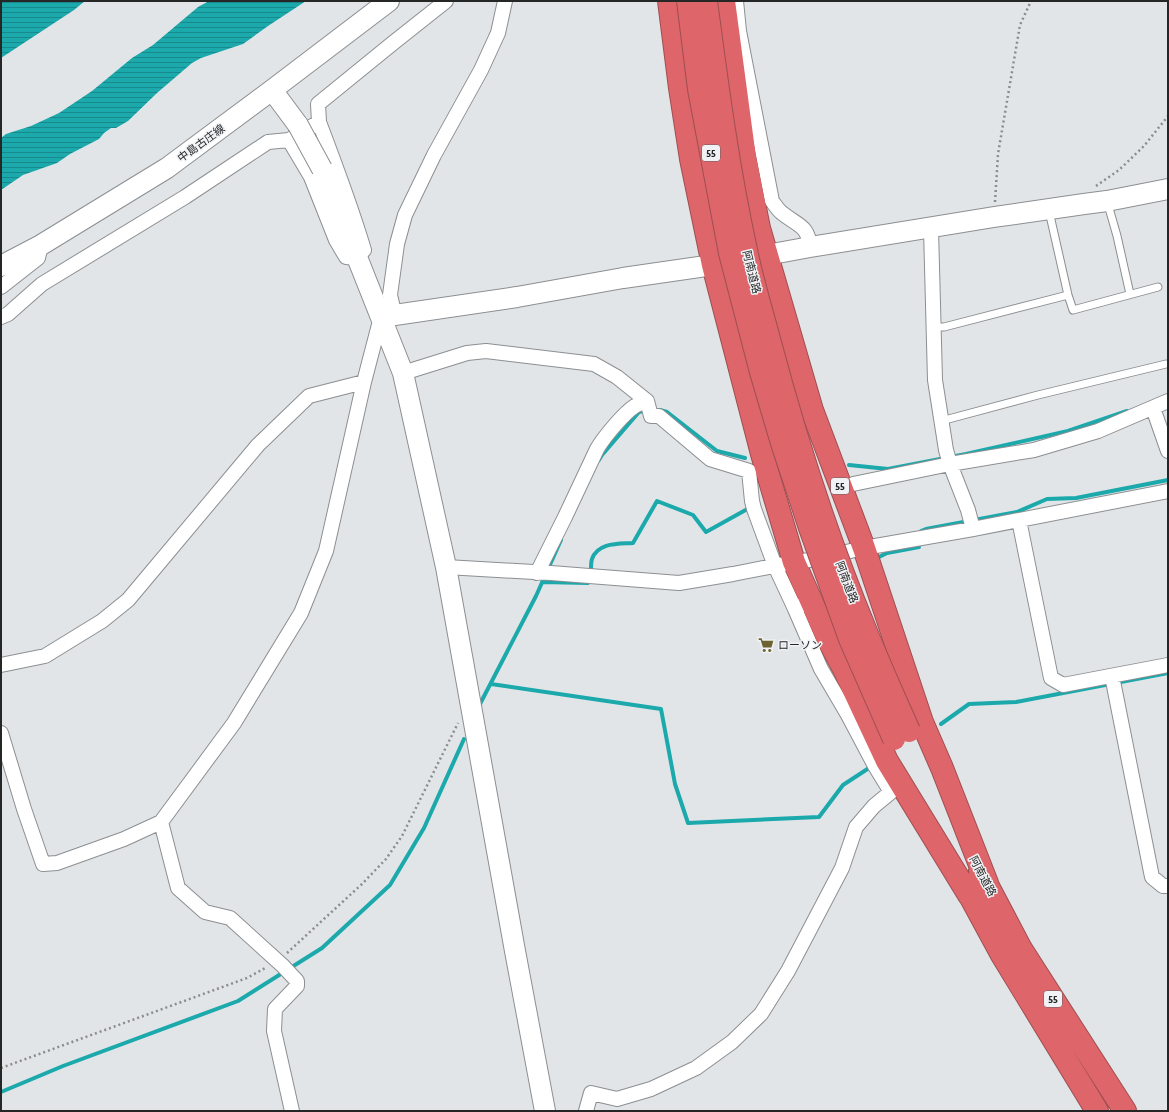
<svg xmlns="http://www.w3.org/2000/svg" width="1169" height="1112" viewBox="0 0 1169 1112" font-family="'Asap Condensed','Noto Sans JP',sans-serif">
	<style>
		.water { fill: url(#water-rules) }
		.lines { fill: none; stroke-linecap: round; stroke-linejoin: round }
		.stream { stroke: #1ba9ac; stroke-width: 4 }
		.lane-casing { stroke: #8c8f91; stroke-width: 9 }
		.street-casing { stroke: #8c8f91; stroke-width: 16 }
		.secondary-casing { stroke: #8c8f91; stroke-width: 22 }
		.highway-casing { stroke: #9d4f52; stroke-width: 24 }
		.path { stroke: #8a8c8e; stroke-width: 2.5; stroke-dasharray: 2 3; stroke-linecap: butt }
		.lane { stroke: #fff; stroke-width: 7 }
		.street { stroke: #fff; stroke-width: 14 }
		.secondary { stroke: #fff; stroke-width: 20 }
		.highway { stroke: #de6569; stroke-width: 22 }
		.secondary-bridge-casing { stroke: #8c8f91; stroke-width: 22; stroke-linecap: butt }
		.highway-bridge-casing { stroke: #9d4f52; stroke-width: 24; stroke-linecap: butt }
		.secondary-bridge { stroke: #fff; stroke-width: 20 }
		.highway-bridge { stroke: #de6569; stroke-width: 22 }
		.labels { text-anchor: middle; stroke-width: 3; stroke-linejoin: round; paint-order: stroke }
		.shield { fill: #f0f2f5; stroke: #626364; stroke-width: 1 }
		.shield-label { font-size: 10px; font-weight: bold; fill: #252626 }
		.street-label { font-size: 11px; fill: #252626; stroke: #f0f2f5 }
		.poi-label { font-size: 11px; fill: #252626; stroke: #f0f2f5; text-anchor: start }
	</style>
	<defs>
		<pattern id="water-rules" width="6" height="5" patternUnits="userSpaceOnUse"><rect width="6" height="5" fill="#1ba9ac"/><path d="M0 2.5h6" fill="none" stroke="#18898c"/></pattern>
	</defs>
	<rect width="100%" height="100%" fill="#e2e5e8"/>
	<path class="water" d="M1,1h84l-11,9 -73,48z
		M209,1h97l-38,25 -25,18 -42,14 -9,5 -35,30 -29,28 -12,7h-5l-7,5 -5,6 -29,15 -13,9 -34,12 -22,15v-52l5,-4 25,-8 28,-13 33,-22 40,-33 21,-13 45,-38z"/>
	<g class="lines">
		<path class="stream" d="M660,410l7,2 50,39 28,7
			M599,460l3,-5 37,-43 9,-2
			M849,465l39,4 78,-15 102,-23 59,-20
			M921,531l5,-2 91,-17 30,-13 29,-1 92,-18
			M875,559l12,-6 32,-6
			M591,569c0,-3 0,-7 1,-10 6,-17 27,-15 41,-16l24,-42 36,14 13,17 45,-25
			M542,582l46,1
			M491,684l170,25 14,75 13,39 131,-6 24,-32 26,-17
			M480,704l56,-108 25,-56
			M941,724l28,-20 47,-2 152,-29
			M1,1092l62,-26 175,-65 84,-53 68,-63 34,-57 40,-89"/>
		<defs>
			<path id="lane" d="M1107,201l10,35 13,58
				M1049,211l19,84 5,15 85,-23
				M934,327h10l124,-32
				M941,421l97,-26 128,-31"/>
			<path id="street" d="M736,1l3,30 33,170c3,4 6,9 10,12 16,13 26,12 28,34
				M289,140l22,37 25,63 10,17 11,1 7,-8c-13,-44 -29,-86 -45,-128
				M931,229l4,151 11,70 4,14 18,46 5,19
				M1,287l37,-29 3,-13
				M395,316l-5,-21 7,-51 8,-29 29,-60 47,-85 17,-37 7,-32
				M1,317l7,-3 34,-30 143,-87 83,-55 21,-2 30,-18 -1,-18 75,-61 53,-42
				M403,373l64,-20 19,-2 108,13 23,13 30,24
				M1153,408l15,43
				M853,484l97,-20 84,-14 64,-19 70,-30
				M1019,520l32,158 12,7 105,-20
				M446,567l105,6 128,10 54,-9 61,-12 16,-2 54,-12 109,-19 195,-38
				M537,573l28,-56 32,-68c7,-12 27,-36 38,-43 4,-2 8,-4 12,-5l4,15h8l51,43 39,12 3,30 2,8 21,57 20,43
				M1,665l44,-9 57,-35 26,-21 130,-155 51,-49 55,-14
				M1112,676l40,201 11,9h5
				M1,733l23,76 19,55 14,-1 67,-24 37,-17 73,-99 67,-110 25,-62 38,-169 17,-65
				M161,822l17,66 27,24 25,6 53,48 14,15v5l-22,23 -1,22 18,80
				M586,1111l5,-18 26,6 34,-10 45,-21 36,-26 29,-28 27,-43 54,-103 14,-41 18,-21 17,-14 -16,-26 -27,-51 -27,-46 -26,-60 16,-9"/>
			<path id="secondary" d="M272,90l26,35
				M322,169l81,204 43,194 69,384 30,160
				M1,266l40,-21 126,-77 105,-78 117,-89
				M381,317l136,-20 106,-19 90,-13 97,-18 184,-30 90,-13 23,-3 61,-12"/>
			<path id="highway" d="M669,1l11,87 11,71 22,106 49,189 32,108 35,79 15,28 43,92 82,134
				M724,1l21,157 14,70 53,182 52,138 58,174 20,46 45,115
				M980,871l41,78 104,162
				M963,883l39,72 95,156"/>
		</defs>
		<use href="#lane" class="lane-casing"/>
		<use href="#street" class="street-casing"/>
		<use href="#secondary" class="secondary-casing"/>
		<use href="#highway" class="highway-casing"/>
		<path class="path" d="M1096,186l23,-16 25,-24 24,-30
			M995,202l3,-48 22,-129 11,-24
			M287,953l75,-69 24,-25 16,-23 56,-113
			M1,1068l246,-90 20,-11"/>
		<use href="#lane" class="lane"/>
		<use href="#street" class="street"/>
		<use href="#secondary" class="secondary"/>
		<use href="#highway" class="highway"/>
		<defs>
			<path id="secondary-bridge" d="M298,125l24,44"/>
			<path id="highway-bridge" d="M688,1l11,88 31,164 31,119 21,71 28,85 40,111 44,100
				M706,1c11,83 22,167 40,249 6,30 15,59 23,89 26,98 57,196 96,290 14,35 29,68 44,102"/>
		</defs>
		<use href="#secondary-bridge" class="secondary-bridge-casing"/>
		<use href="#highway-bridge" class="highway-bridge-casing"/>
		<use href="#secondary-bridge" class="secondary-bridge"/>
		<use href="#highway-bridge" class="highway-bridge"/>
	</g>
	<defs>
		<symbol id="supermarket-bare" viewBox="-9 -9 18 18"><path d="M-6-5.5h2.5l.6 2H6L4.5 2H-2.5L-4.4-4H-6ZM-1.5 3.2a1.3 1.3 0 1 0 .1 0ZM3 3.2a1.3 1.3 0 1 0 .1 0Z" fill="#6d6431" stroke="#f0f2f5" stroke-width="2.5" paint-order="stroke"/></symbol>
	</defs>
	<g fill-rule="evenodd">
		<use href="#supermarket-bare" x="755" y="634" width="22" height="22"/>
	</g>
	<g class="labels">
		<g class="shield">
			<rect x="702" y="145" width="18" height="16" rx="3"/>
			<rect x="831" y="478" width="18" height="16" rx="3"/>
			<rect x="1044" y="991" width="18" height="16" rx="3"/>
		</g>
		<g class="shield-label">
			<text x="711" y="157">55</text>
			<text x="840" y="490">55</text>
			<text x="1053" y="1003">55</text>
		</g>
		<g class="street-label">
			<text transform="translate(201 143) rotate(-36)" y="4">中島古庄線</text>
			<text transform="translate(752 272) rotate(76)" y="4">阿南道路</text>
			<text transform="translate(847 582) rotate(69)" y="4">阿南道路</text>
			<text transform="translate(983 876) rotate(62)" y="4">阿南道路</text>
		</g>
		<g class="poi-label">
			<text x="778" y="649">ローソン</text>
		</g>
	</g>
	<rect width="1169" height="1112" fill="none" stroke="#252626" stroke-width="4"/>
</svg>
